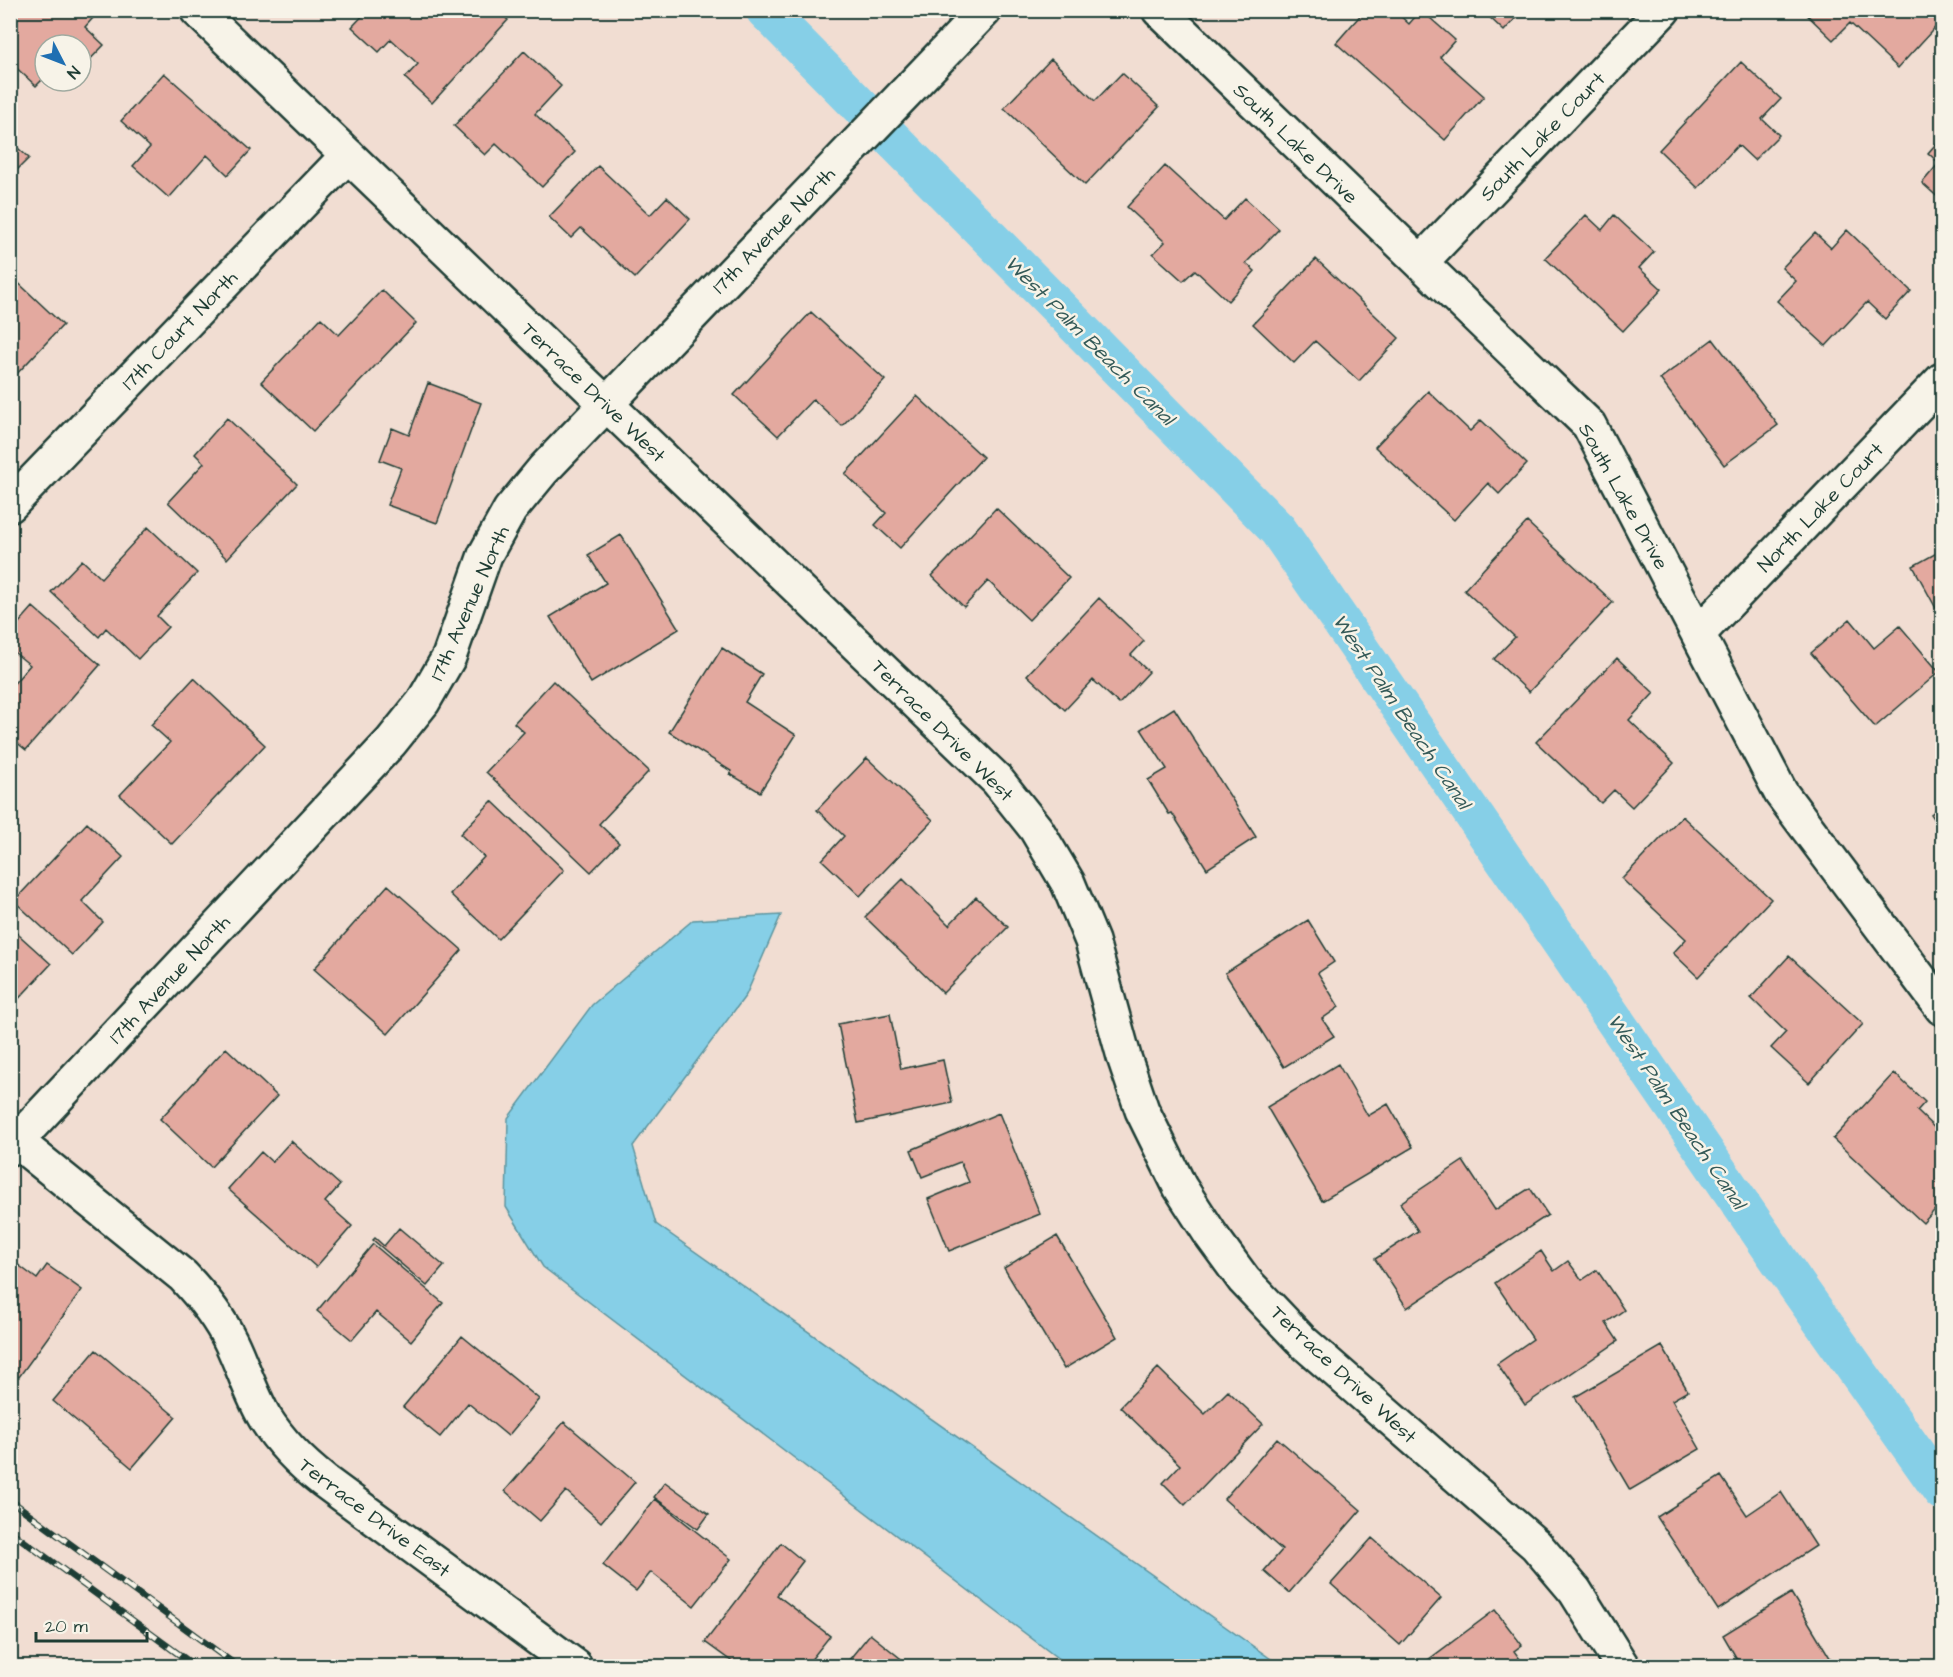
<svg xmlns="http://www.w3.org/2000/svg" width="1953" height="1677" viewBox="0 0 1953 1677" font-family="'Architects Daughter',sans-serif">
	<style>
		.water { fill: #86cfe7; stroke: #5d959f; stroke-width: 1.5 }
		.lines { fill: none; stroke-linecap: round; stroke-linejoin: round }
		.canal { stroke: #86cfe7; stroke-width: 39 }
		.building { fill: #e3a99f; stroke: #1f3d34; stroke-width: 1.5 }
		.street-casing { stroke: #1f3d34; stroke-width: 38 }
		.street { stroke: #f7f3e8; stroke-width: 33 }
		.rail-casing { stroke: #1f3d34; stroke-width: 7 }
		.rail { stroke: #f7f3e8; stroke-width: 4.5; stroke-dasharray: 14; stroke-linecap: butt }
		.labels { text-anchor: middle; stroke-width: 5; stroke-linejoin: round; paint-order: stroke }
		.street-label { font-size: 20px; fill: #1f3d34; stroke: #f7f3e8 }
		.water-label { font-size: 21px; font-style: italic; fill: #345a58; stroke: #f7f3e8 }
	</style>
	<rect width="100%" height="100%" fill="#f1ddd2"/>
	<filter id="ink" filterUnits="userSpaceOnUse"><feTurbulence type="fractalNoise" baseFrequency=".0167" numOctaves="2"/><feDisplacementMap in="SourceGraphic" scale="12" xChannelSelector="R" yChannelSelector="G"/><feConvolveMatrix kernelMatrix="1 2 1 2 8 2 1 2 1" color-interpolation-filters="sRGB"/></filter>
	<g filter="url(#ink)">
		<path class="water" d="M781,915l-35,80 -113,151 23,78 625,442h-213l-525,-399 -37,-60 2,-89 84,-113 101,-85z"/>
		<g class="lines">
			<path class="canal" d="M765,10l513,520 519,756 145,205"/>
		</g>
		<path class="building" d="M14,10h86l-15,17 19,18 -23,24v-24h-36v32l-9,9 -26,-24v-48z
			M368,10h79l7,7 6,-7h37l11,10 -76,83 -27,-25 13,-14 -27,-25 -12,13 -27,-25z
			M1365,10h29l15,14 12,-14 34,30 -15,17 44,39 -39,44 -109,-97z
			M1482,10h41l-19,21z
			M1802,10h140v10l-44,48 -48,-45 -17,17z
			M524,51l37,35 -26,28 40,38 -33,35 -46,-43 -11,11 -31,-29z
			M1051,59l44,42 27,-28 37,34 -74,78 -81,-77z
			M1741,62l40,37 -19,20 17,16 -25,25 -16,-15 -40,43 -39,-38z
			M164,73l87,77 -23,25 -21,-20 -38,43 -36,-32 17,-19 -29,-26z
			M1942,137v64l-20,-18 17,-20 -11,-10z
			M10,141l19,17 -19,19z
			M598,166l52,49 17,-18 23,22 -55,59 -54,-50 -10,10 -22,-21z
			M1165,166l59,54 21,-22 34,31 -33,34 9,8 -27,30 -33,-31 -12,11 -30,-27 12,-12 -38,-35z
			M1586,215l16,15 12,-15 40,37 -15,16 23,21 -39,42 -78,-73z
			M1847,230l64,61 -26,28 -18,-17 -41,44 -49,-45 19,-20 -14,-13 33,-35 16,15z
			M1316,259l83,79 -40,43 -44,-40 -21,22 -41,-39z
			M10,275l53,50 -53,56z
			M382,290l34,33 -103,108 -52,-49 60,-64 18,17z
			M811,312l74,68 -43,46 -29,-27 -35,37 -44,-41z
			M1713,339l65,86 -54,40 -64,-86z
			M428,383l53,20 -44,120 -50,-18 14,-37 -21,-8 12,-32 17,7z
			M1428,391l42,40 11,-11 46,44 -28,30 -11,-11 -34,37 -79,-73z
			M917,396l66,61 -83,91 -25,-23 11,-12 -41,-39z
			M227,418l70,66 -70,75 -59,-57 36,-39 -9,-9z
			M996,508l73,70 -40,42 -41,-39 -24,26 -32,-31z
			M1527,522l86,80 -84,90 -35,-33 21,-22 -51,-47z
			M148,527l49,46 -40,43 11,11 -30,32 -32,-31 -7,9 -48,-45 31,-32 19,18z
			M621,535l58,94 -88,54 -41,-66 56,-34 -18,-28z
			M1942,550v59l-4,3 -25,-46z
			M1099,598l45,43 -13,14 18,17 -30,32 -26,-24 -28,30 -38,-35z
			M33,607l67,58 -74,85 -16,-13v-49l20,-23 -20,-16v-16z
			M1850,619l24,29 26,-22 39,46 -64,55 -64,-74z
			M722,648l40,26 -17,28 51,33 -36,57 -30,-18 1,-3 -62,-39z
			M1617,658l37,35 -25,27 45,43 -42,44 -18,-17 -13,13 -65,-61z
			M194,678l71,67 -93,99 -52,-49 50,-53 -19,-17z
			M553,681l96,90 -50,53 20,19 -28,29 -105,-100 38,-40 -10,-9z
			M1174,708l82,129 -49,32 -35,-56 -3,1 -21,-34 19,-11 -26,-40z
			M867,758l66,62 -73,76 -38,-36 22,-24 -27,-26z
			M492,801l72,69 -66,69 -48,-45 34,-37 -24,-23z
			M1942,805v25l-11,-16z
			M1682,816l89,83 -73,78 -25,-24 13,-14 -64,-60z
			M87,823l36,34 -41,44 21,21 -31,33 -58,-54z
			M903,879l46,46 27,-28 32,30 -65,66 -78,-76z
			M388,885l74,65 -74,84 -74,-65z
			M1308,920l26,42 -16,11 21,34 -17,12 12,17 -50,31 -59,-94z
			M10,927l41,37 -41,44z
			M1789,956l74,68 -54,59 -38,-35 15,-16 -35,-34z
			M890,1014l11,55 42,-9 9,43 -94,20 -20,-99z
			M226,1048l51,48 -66,71 -51,-48z
			M1338,1064l30,52 20,-12 25,43 -91,54 -55,-94z
			M1894,1073l31,29 -8,9 25,24v67l-19,21 -90,-84z
			M999,1113l41,101 -91,37 -21,-52 41,-17 -9,-20 -38,15 -11,-27z
			M291,1141l49,44 -15,17 27,24 -36,41 -88,-78 33,-37 11,10z
			M1463,1161l32,49 35,-22 18,27 -141,93 -32,-49 43,-28 -18,-28z
			M399,1228l45,38 -17,20 -54,-46 2,-2 9,8z
			M1057,1236l60,101 -53,32 -60,-101z
			M373,1244l70,59 -32,38 -35,-29 -24,28 -35,-29z
			M1541,1251l13,20 14,-10 14,19 15,-10 27,40 -18,13 12,18 -93,64 -28,-41 36,-25 -38,-56z
			M17,1264l20,15 10,-14 35,25 -63,87 -9,-6v-98z
			M462,1336l77,63 -31,37 -40,-33 -28,34 -37,-30z
			M1662,1346l26,45 -16,9 28,49 -70,41 -55,-93z
			M96,1350l80,67 -44,51 -79,-67z
			M1158,1368l47,46 23,-23 35,33 -78,81 -22,-22 17,-18 -60,-58z
			M564,1422l71,60 -34,40 -35,-31 -26,30 -35,-30z
			M1277,1438l84,72 -72,83 -25,-22 18,-21 -58,-51z
			M1721,1476l26,39 34,-23 35,54 -98,64 -61,-93z
			M665,1482l44,32 -11,15 -44,-32z
			M655,1499l76,60 -37,47 -43,-34 -15,19 -33,-26z
			M1372,1538l69,60 -41,47 -69,-61z
			M781,1543l22,18 -26,34 53,41 -24,30h-29l-9,-7 -6,7h-24l-33,-24z
			M1791,1593l44,73h-94l-18,-31z
			M1495,1610l27,35 -8,6 11,15h-99l-2,-3z
			M870,1634l40,32h-66z"/>
		<g class="lines">
			<defs>
				<path id="street" d="M197,10l800,770 39,49 32,54 24,58 32,116 18,53 38,77 31,48 33,45 59,62 233,203 39,46 47,75
					M1159,10l430,415 192,368 161,215
					M1421,262l242,-252
					M10,505l338,-350
					M1698,634l244,-254
					M10,1136l173,140c19,20 36,41 48,66 12,25 20,52 34,76 16,25 36,45 59,63l251,185
					M10,1148l381,-406 32,-40 26,-45 36,-102 25,-45 33,-40 442,-460"/>
			</defs>
			<use href="#street" class="street-casing"/>
			<use href="#street" class="street"/>
			<defs>
				<path id="rail" d="M10,1500l227,166
					M10,1531l185,135"/>
			</defs>
			<use href="#rail" class="rail-casing"/>
			<use href="#rail" class="rail"/>
		</g>
	</g>
	<g class="labels">
		<g class="street-label">
			<text transform="translate(1542 136) rotate(-46)" y="7">South Lake Court</text>
			<text transform="translate(1296 143) rotate(44)" y="7">South Lake Drive</text>
			<text transform="translate(773 230) rotate(-46)" y="7">17th Avenue North</text>
			<text transform="translate(179 330) rotate(-46)" y="7">17th Court North</text>
			<text transform="translate(594 392) rotate(44)" y="7">Terrace Drive West</text>
			<text transform="translate(1624 496) rotate(61)" y="7">South Lake Drive</text>
			<text transform="translate(1820 507) rotate(-46)" y="7">North Lake Court</text>
			<text transform="translate(469 603) rotate(-66)" y="7">17th Avenue North</text>
			<text transform="translate(943 730) rotate(45)" y="7">Terrace Drive West</text>
			<text transform="translate(169 979) rotate(-47)" y="7">17th Avenue North</text>
			<text transform="translate(1344 1374) rotate(43)" y="7">Terrace Drive West</text>
			<text transform="translate(375 1517) rotate(37)" y="7">Terrace Drive East</text>
		</g>
		<g class="water-label">
			<text transform="translate(1090 340) rotate(45)" y="7">West Palm Beach Canal</text>
			<text transform="translate(1402 711) rotate(56)" y="7">West Palm Beach Canal</text>
			<text transform="translate(1677 1111) rotate(56)" y="7">West Palm Beach Canal</text>
		</g>
	</g>
	<rect width="1953" height="1677" fill="none" stroke="#f7f3e8" stroke-width="36"/>
	<rect x="18" y="18" width="1917" height="1641" fill="none" stroke="#1f3d34" stroke-width="2" filter="url(#ink)"/>
	<g transform="translate(63 63) rotate(132)"><circle r="28" fill="#f7f3e8" stroke="#a1aaa0" stroke-width="1.5"/>
	<path d="M0-4.5L10 22L0 15L-10 22Z" fill="#1f6fb2"/>
	<text y="-9" font-size="16" font-weight="bold" text-anchor="middle" fill="#1f3d34">N</text>
	</g>
	<path d="M36 1632v9h111v-9" fill="none" stroke="#1f3d34" stroke-width="3"/>
	<text x="45" y="1632" font-size="18" fill="#1f3d34" stroke="#f7f3e8" stroke-width="4.5" paint-order="stroke">20 m</text>
</svg>
